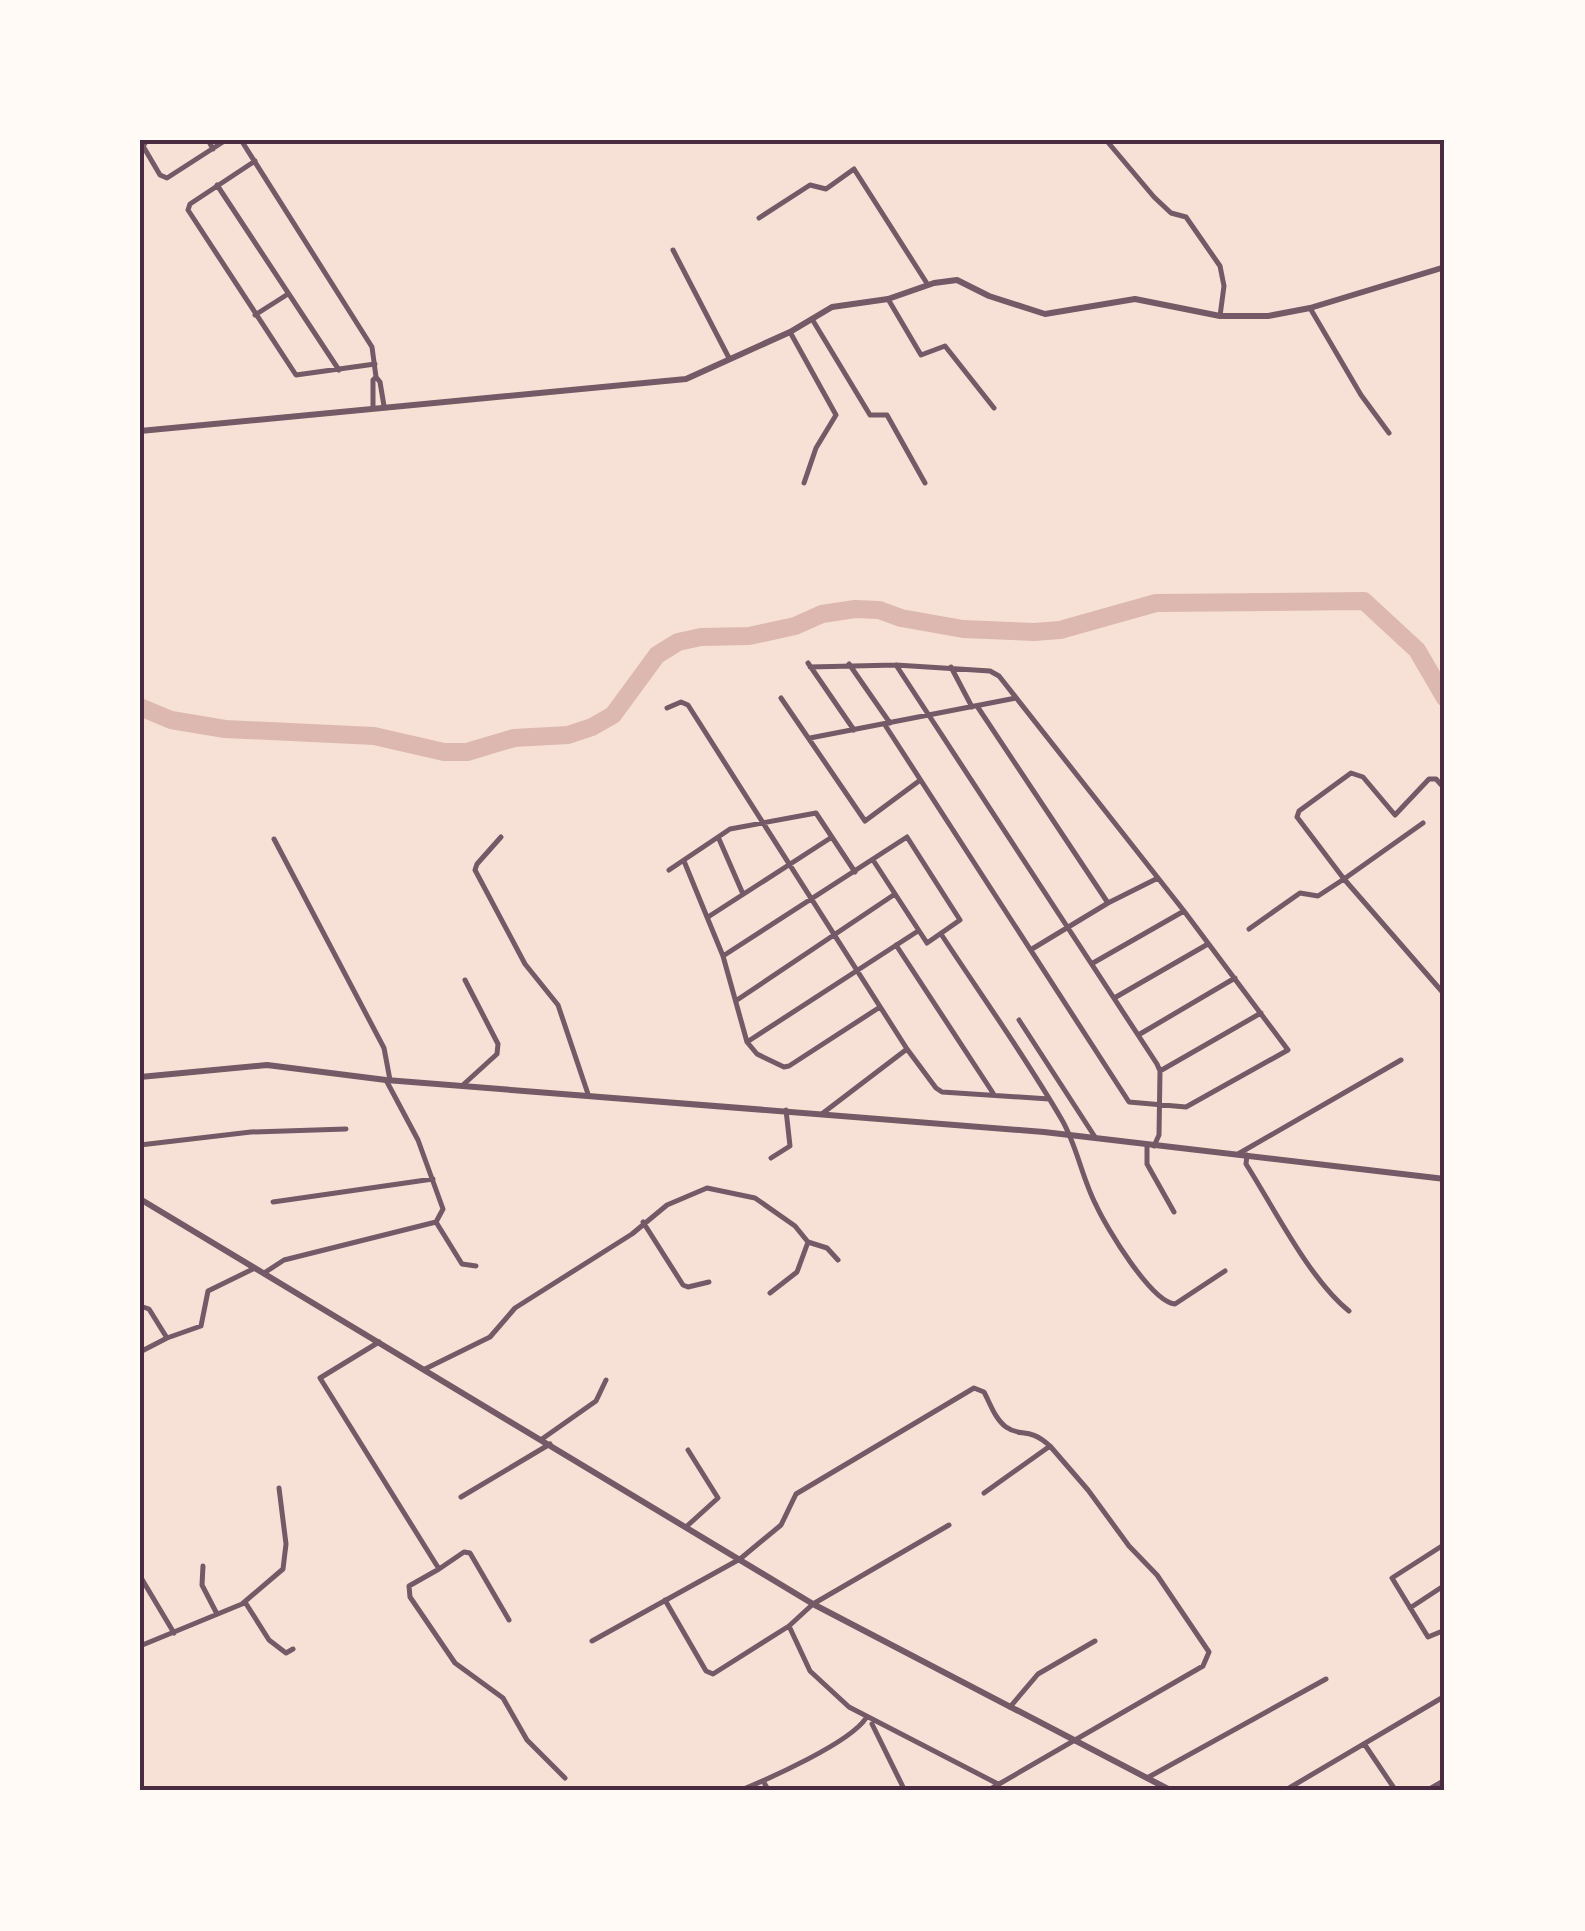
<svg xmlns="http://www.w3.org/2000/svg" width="1585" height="1931" viewBox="0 0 1585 1931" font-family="'DM Sans',sans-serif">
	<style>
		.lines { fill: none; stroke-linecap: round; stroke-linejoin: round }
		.river { stroke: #dcb8b0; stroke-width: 18 }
		.minor { stroke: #755966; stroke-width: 5 }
		.tertiary { stroke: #755966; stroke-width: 6 }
		.neatline { fill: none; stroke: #4a2c40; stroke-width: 4 }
	</style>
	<rect width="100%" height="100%" fill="#f7e1d7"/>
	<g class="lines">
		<path class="river" d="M140,707l31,13 54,9 149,7 70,16h23l47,-14 54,-3 24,-8 21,-12 44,-60 21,-13 23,-5 48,-1 46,-10 27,-12 33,-5 24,1 22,8 62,11 71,3 26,-2 96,-27 208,-2 53,49 28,48"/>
		<path class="minor" d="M147,140l-4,6 17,29 7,3 59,-38
			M208,140l5,9
			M241,140l131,207 4,30 -3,3v27
			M1106,140l48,57 17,16 15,4 34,49 4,20 -4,30
			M255,161l-65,43 -2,6 108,165 79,-11
			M217,185l122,185
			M759,218l51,-33 16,4 28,-20 74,116
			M673,250l56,108
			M888,299l33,56 24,-9 49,62
			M1310,308l51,87 28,38
			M255,315l33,-21
			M812,319l58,96h17l38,68
			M790,332l46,83 -20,33 -12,35
			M376,377l4,5 4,24
			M808,663l46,67
			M849,664l41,59
			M896,665l261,399 3,7 -1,64 -5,11
			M810,667l86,-2 94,6 9,5 185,235 104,139 -102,57 -57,-5 -244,-377
			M951,667l21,40
			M781,698l84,123 54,-40
			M977,706l131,197
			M667,708l14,-6 7,3 219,344 29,39 6,4 107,7
			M810,738l206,-40
			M1423,823l-79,56 101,116
			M501,837l-24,27 -2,6 50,94 33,41 30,89
			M274,839l110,209 6,32
			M719,839l24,55
			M684,861l39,95 24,86 10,12 27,13 5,-1 91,-59
			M669,870l61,-41 86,-16 39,59
			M708,917l124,-80
			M1249,929l51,-36 18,3 26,-17 -47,-62 2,-6 52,-38 12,4 32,38 34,-36h7l9,10
			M941,934c40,61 84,122 121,186 15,26 20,58 34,85 10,22 55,97 79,99l50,-33
			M896,945l97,148
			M1032,949l76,-46 50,-25
			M723,956l184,-119 53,83 -33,23 -54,-83
			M1093,963l91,-52
			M1116,997l92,-53
			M737,1000l158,-106
			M1019,1020l76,117
			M1140,1034l95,-56
			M747,1042l171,-111
			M1160,1071l101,-58
			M464,1084l33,-30 1,-10 -33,-64
			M140,1090l1,-2
			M823,1113l84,-64
			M140,1145l111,-13 95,-3
			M1147,1146v18l27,48
			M1238,1154l163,-94
			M1247,1155l-1,9c28,44 64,116 103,147
			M771,1158l19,-12 -4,-36
			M273,1202l160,-23
			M436,1222l26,42 14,2
			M643,1222l40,63 5,2 21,-5
			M264,1273l20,-13 152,-38 7,-13 -25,-69 -32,-60
			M770,1293l27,-21 11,-30
			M140,1306l9,3 18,29
			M379,1342l-59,36 119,191 -30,17 1,11 45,66 48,35 24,42 38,38
			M140,1352l27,-14 34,-12 7,-35 47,-23
			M425,1369l65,-32 25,-29 117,-74 35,-29 40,-17 48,10 40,28 13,16 19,6 11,12
			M542,1439l54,-38 10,-21
			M984,1493l66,-47 38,44 41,56 28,29 52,77 -6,14 -216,125
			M461,1497l89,-53
			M687,1526l31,-28 -30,-48
			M1445,1544l-53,34 36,59 17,-7
			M203,1566l-1,19 15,29
			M439,1569l25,-17 6,1 39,67
			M140,1576l34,57
			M665,1600l41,71 7,3 76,-48 24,-22 136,-79
			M245,1602l24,38 17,13 7,-4
			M1410,1608l35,-23
			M789,1626l21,45 39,36 149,77
			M592,1641l148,-82 41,-34 15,-31 178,-106 10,4c6,11 11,27 22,35 15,11 22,-1 44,19
			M140,1646l102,-42 41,-35 3,-25 -7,-56
			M1010,1707l28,-33 57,-33
			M872,1724l33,67
			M1365,1745l31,46
			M1147,1778l179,-99
			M763,1781l6,10
			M739,1791c29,-12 111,-48 127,-73
			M1284,1791l161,-95
			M1426,1791l19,-11"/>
		<path class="tertiary" d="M140,431l546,-52 104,-47 42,-25 56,-8 46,-16 23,-3 32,16 56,18 90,-15 85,17h48l42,-8 135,-41
			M140,1077l127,-12 119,15 658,52 401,47
			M140,1199l673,405 359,187"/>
	</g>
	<rect width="1585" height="1931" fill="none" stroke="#fffaf5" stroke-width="285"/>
	<rect x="142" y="142" width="1300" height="1646" class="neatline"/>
</svg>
